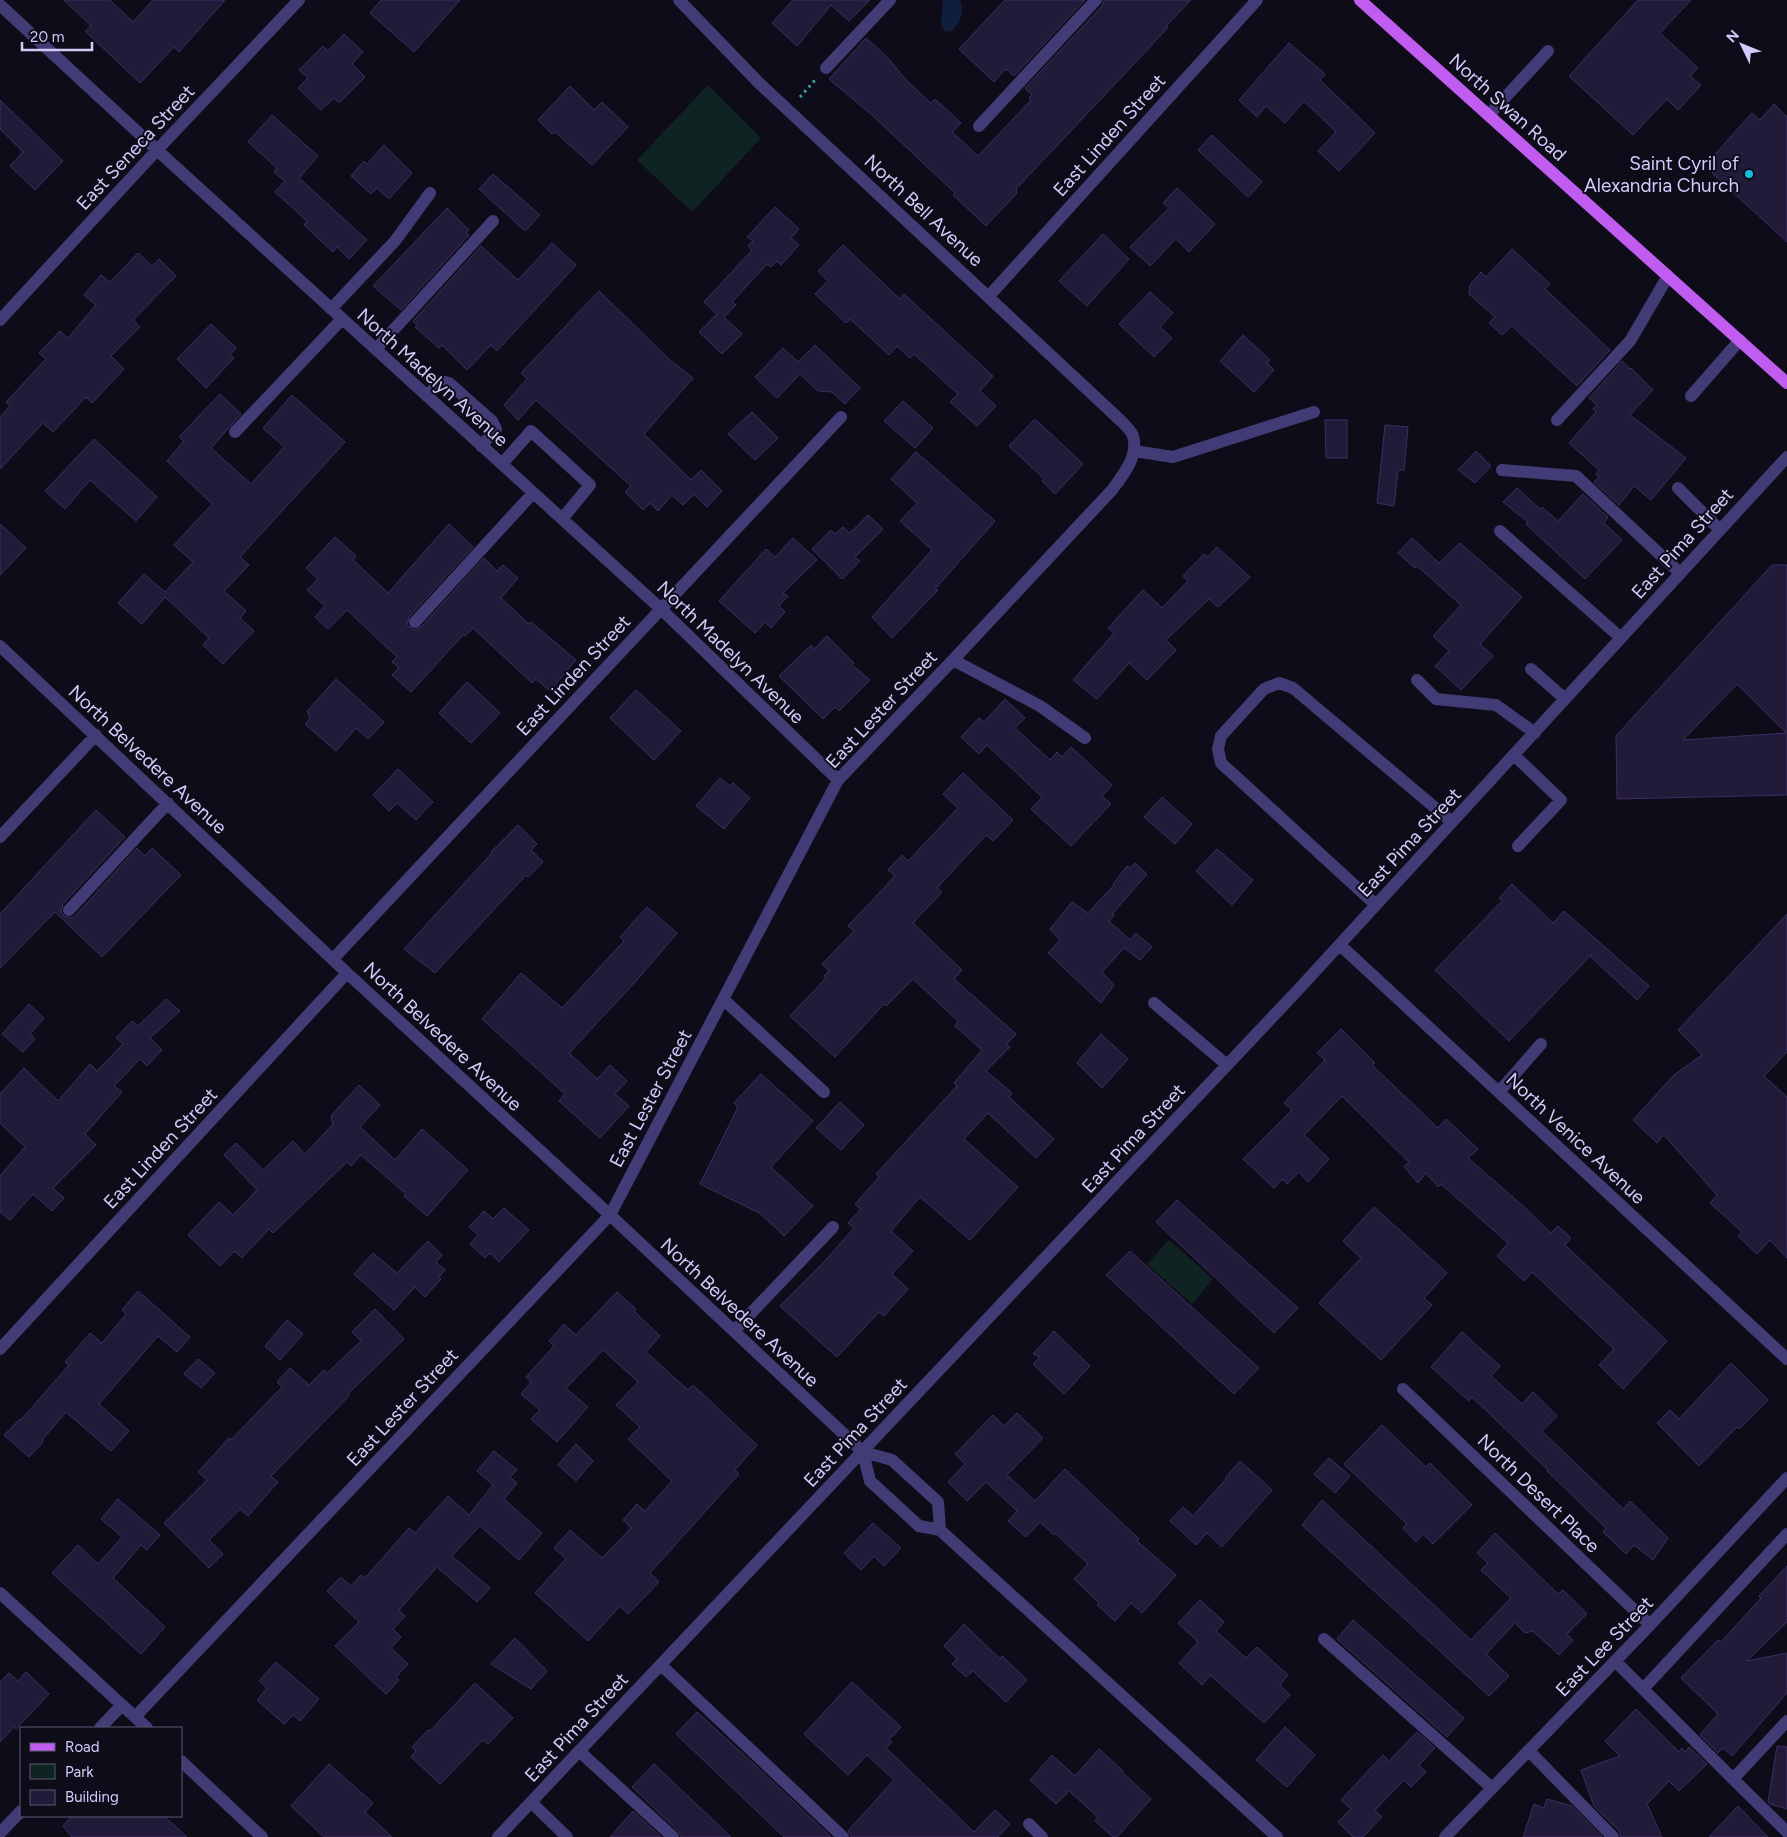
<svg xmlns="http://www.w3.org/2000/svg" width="1787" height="1837" viewBox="0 0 1787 1837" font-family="Figtree,sans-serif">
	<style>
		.green { fill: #102323 }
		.water { fill: #0f1e3b }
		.building { fill: #221a39; stroke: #3c2e63; fill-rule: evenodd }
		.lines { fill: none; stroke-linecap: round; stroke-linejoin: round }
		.path { stroke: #37a1a1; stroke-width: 3; stroke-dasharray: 2.5 4; stroke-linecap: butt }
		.minor { stroke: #413c75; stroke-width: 12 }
		.major { stroke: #c15cf0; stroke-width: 12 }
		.poi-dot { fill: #15bcdc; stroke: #0f0c1a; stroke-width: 2 }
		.labels { text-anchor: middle; stroke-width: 4; stroke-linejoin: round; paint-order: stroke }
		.street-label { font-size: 19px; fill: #d3cafa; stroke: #0f0c1a }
		.poi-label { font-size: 19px; fill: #d3cafa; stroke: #0f0c1a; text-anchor: end }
	</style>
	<rect width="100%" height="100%" fill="#0f0c1a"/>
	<path class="green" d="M708,85l53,53 -69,74 -55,-52z
		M1169,1240l44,39 -21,25 -45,-40z"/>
	<path class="water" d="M943,0h17c5,13 0,21 -8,31l-7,1 -4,-8z"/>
	<path class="building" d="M64,0h46l23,22 20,-22h72l-46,52 -5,-5 -34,36 -55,-52 6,-5z
		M381,0h79l-46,52 -44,-39z
		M793,0h77l-21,21 -18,-16 -34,41 -25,-23z
		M1005,0h80l-71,76 -8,-7 -12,13 -35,-33z
		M1104,0h87l-25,26 2,1 -20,22 -132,140 1,4 -31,33 -33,-31 2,-2 -82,-77 -44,-37 37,-41 22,20 18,22 25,23 4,-4 26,24 -9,9 26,24 53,-56 -2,-2 3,-3 -7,-7 77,-82z
		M1638,0h53l-31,33 38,35 -8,8 11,9 -23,25 -11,-11 -34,36 -64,-59z
		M344,34l19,18 -11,12 13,13 -26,26 -5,-5 -13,12 -23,-22 10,-10 -9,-8 24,-24 5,5z
		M1289,43l36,31 -5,6 55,53 -36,38 -21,-20 18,-19 -32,-31 -19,22 -19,-17 -9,11 -18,-17z
		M570,86l24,24 8,-8 26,25 -36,38 -37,-33 -3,2 -14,-14z
		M0,100l63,61 -28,29 -25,-24 13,-14 -23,-23z
		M1774,104l13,13v125l-75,-69 3,-4 -7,-7 44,-49 8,7z
		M272,115l46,41 -19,22 68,62 -18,19 -12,-12 -4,5 -29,-27 3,-4 -32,-29 10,-11 -11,-9 3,-4 -29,-26z
		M1212,135l50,47 -14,15 -50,-47z
		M384,145l28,28 -23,26 -12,-11 -6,6 -20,-18 13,-15 3,3z
		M493,174l47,41 -15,16 -46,-42z
		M1177,188l38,36 -26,28 -13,-13 -26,27 -20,-19 39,-39 -6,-5z
		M775,207l24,22 -8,9 8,7 -18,20 -4,-4 -6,6 -4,-3 -35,38 4,3 -12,12 18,17 -20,20 -23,-22 18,-18 -13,-12 48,-52 -4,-4 5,-5 -6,-4z
		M447,208l22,22 -3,3 3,2 -68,75 -28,-24z
		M1103,234l26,25 -42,47 -28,-25z
		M552,243l24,22 -79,86 -6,-6 -24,25 -25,-25 -3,3 -24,-21 2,-2 -4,-4 68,-75 37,34z
		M843,245l57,54 4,-5 89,82 -13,15 16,15 -19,20 -27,-24 8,-8 -44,-40 -4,4 -13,-12 -8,9 -39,-36 -4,4 -31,-29 13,-13 -10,-10z
		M1512,249l38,35 -5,5 65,61 -33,36 -65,-60 -10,9 -13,-12 6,-6 -26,-23 1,-9 11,-13 5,5z
		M138,253l14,13 7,-7 17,17 -43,44 7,7 -29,29 13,13 -32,34 -6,-6 -33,35 -10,-9 -43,46v-52l10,-11 -4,-4 40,-43 -7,-6 21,-22 8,7 28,-33 -12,-10 17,-20 9,7z
		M599,291l71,69 23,18 -49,56 47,46 10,-10 21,21 -15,16 -13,-13 -11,11 -11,-10 -14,16 -8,-8 -7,7 -18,-18 6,-6 -95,-86 -18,20 -14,-15 23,-26 -6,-6z
		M1150,292l23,21 -13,14 12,11 -18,19 -35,-33z
		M211,324l25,24 -6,7 4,3 -28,30 -29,-29z
		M1243,335l27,25 -3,3 7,7 -20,22 -34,-31z
		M815,345l45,43 -15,16 -13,-12 -14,-1 -18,-17 -23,24 -22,-21 28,-29 15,14z
		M1622,361l8,8 1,-1 22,22 -23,25 56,43 -35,42 -17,-14 -15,19 -25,-23 5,-5 -3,-3 3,-4 -30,-27 27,-31 -3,-3 4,-4 -8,-7z
		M220,394l21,20 -30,34 40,36 33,-37 -21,-19 29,-33 53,47 -105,115 9,8 -25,26 22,20 -6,7 14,13 -31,33 -20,-19 6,-7 -44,-41 -23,27 -24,-21 26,-29 21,18 28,-30 -19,-17 38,-41 -45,-43 17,-20 -5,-4z
		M903,401l30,27 -18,20 -31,-27z
		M752,412l26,26 -23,22 -27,-26z
		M1035,419l48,45 -28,30 -13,-13 2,-2 -35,-33z
		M1325,420h22v38h-21z
		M1385,425l23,2 -4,43h-6l-4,36 -17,-3z
		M94,439l63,58 -21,24 -46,-41 -25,29 -20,-18z
		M1476,451l15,15 -16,17 -17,-13z
		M916,452l79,69 -60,68 3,1 -46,48 -20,-21 60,-67 -32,-29 17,-18 -26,-24z
		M1517,488l23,21 2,-2 16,14 25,-27 25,23 -4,6 18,17 -37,39 -59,-55 2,-2 -25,-20z
		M868,515l15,14 -28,28 5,4 -18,18 -30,-30 19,-19 4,4 8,-7 7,6z
		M0,524l26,24 -26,27z
		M449,524l24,23 -64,70 -2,8 7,5 7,-3 63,-69 13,13 6,-6 15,13 -17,20 28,26 2,-2 45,38 -26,31 -14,-12 -4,4 -59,-55 -8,8 -2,-1 -52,57 -19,-17 7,-7 -7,-6 5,-5 -50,-47 -19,19 -13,-12 10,-11 -18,-16 11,-11 -12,-11 29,-31 21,19 -3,4 35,33z
		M793,538l24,22 -34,33 5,3 -9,10 6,6 -14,16 -6,-6 -10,11 -36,-32 47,-52 9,8z
		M1412,538l27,25 21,-20 62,54 -42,47 13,12 -32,34 -26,-24 14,-15 -16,-15 28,-31 -44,-39 -2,2 -17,-15z
		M1217,547l33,30 -32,30 -9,-8 -43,41 10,10 -29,30 -18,-17 -32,36 -24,-19 41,-47 -6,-5 35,-38 19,18 26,-27 -5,-5 21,-22 4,3z
		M1772,565h15v230l-170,4 -1,-63zM1737,684l49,49 -103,7z
		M827,636l27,27 -2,2 18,15 -31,31 -4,-4 -12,12 -44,-43 32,-31 3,4z
		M336,679l48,43 -16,17 -12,-11 -20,23 -31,-27 5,-6 -3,-7z
		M467,682l33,31 -29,30 -32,-30z
		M636,690l45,41 -27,29 -44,-42z
		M1005,699l20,19 -10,10 35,32 7,-8 5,5 9,-10 41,38 -10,11 9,8 -40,42 -40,-37 11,-12 -55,-52 -8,9 -18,-17 18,-19 5,4z
		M398,769l35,33 -17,18 -19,-17 -8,8 -16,-16z
		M963,773l50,47 -20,21 -7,-6 -49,53 5,4 -29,31 49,47 -8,9 62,55 -10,11 4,2 -24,24 26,22 -3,4 45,42 -18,19 -48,-45 -24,26 54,48 -48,53 -50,-43 -29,34 22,20 -21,23 16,15 -24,27 -5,-4 -42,45 -57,-51 43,-43 31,-35 -6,-5 13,-14 -6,-5 24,-27 -3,-3 81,-88 -3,-3 28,-33 -27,-24 3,-5 -45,-42 -27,27 -2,-2 -49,53 -45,-41 36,-38 -2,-2 5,-5 -7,-7 32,-33 -6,-5 47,-50 -7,-6 14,-15 6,6 50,-53 -15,-14z
		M720,778l10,8 3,-3 17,15 -26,31 -28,-23z
		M1162,797l30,27 -17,20 -31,-27z
		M96,810l29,27 -62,67 -2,8 3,4 7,2 4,-2 62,-68 8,8 7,-8 29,27 -79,82 -47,-45 -55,56v-54z
		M518,825l19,19 -6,6 12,12 -15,15 -2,-2 -91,98 -31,-24 88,-96 -1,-1z
		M1217,849l36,31 -21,25 -36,-34z
		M1135,863l12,11 -34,39 1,2 -5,6 21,19 6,-7 16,14 -12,13 -16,-12 -22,24 12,13 -13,18 -53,-50 12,-13 -10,-11 22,-27 16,11 26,-28 -1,-1 14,-18 3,2z
		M1512,884l41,39 11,-12 85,75 -12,14 -47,-44 2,-2 -83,87 -74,-71 67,-69 -3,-3z
		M647,907l30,26 -40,47 -68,73 28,26 13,-14 17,16 -12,13 14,12 -29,32 -41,-37 6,-7 -83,-75 39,-46 41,35 62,-67 -4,-4z
		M1787,914v138l-23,24 23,21v161l-17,-18 -13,14 -19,-18 4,-4 -32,-29 7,-8 -53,-60 -7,8 -24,-23 41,-45 28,-20 -24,-25z
		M166,999l14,12 -30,27 12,12 -15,16 -7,-7 -26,27 8,6 -37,42 11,11 -43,43 11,10 -12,13 -19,-17 -23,26 -10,-8v-36l25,-29 -25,-24v-29l24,-26 34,33 32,-37 7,7 26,-27 -7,-6 16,-17 6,5z
		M29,1004l15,14 -14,16 5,5 -12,13 -21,-18z
		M1341,1029l34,34 -3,2 66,63 8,-9 32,30 -10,9 56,49 27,26 7,-7 13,12 -6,7 102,96 -44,48 -24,-24 15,-16 -82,-77 -8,9 -27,-25 11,-13 -67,-59 -3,3 -12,-14 -8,10 -14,-16 5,-5 -67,-66 -38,39 25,24 -21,23 -9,-10 -12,12 -4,-5 -9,9 -31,-29 49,-49 -8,-7 41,-43 -8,-7z
		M1101,1034l27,25 -26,29 -25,-25z
		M761,1074l52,47 -42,46 42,39 -29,30 -23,-22 -61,-30 38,-77 -4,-4z
		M359,1085l21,20 -20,22 35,33 27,-31 46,41 -41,46 -23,-20 2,-2 -45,-39 -10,11 -4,-4 -74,71 -4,-4 -27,29 -8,-7 -14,15 -32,-31 31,-33 14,13 24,-25 -33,-35 12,-12 27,27 30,-29 12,13 28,-30 -2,-8z
		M840,1102l24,23 -23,25 -25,-22z
		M1177,1200l121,108 -24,25 -118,-111z
		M1374,1207l73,66 -23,25 8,7 -51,55 -62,-57 42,-45 -18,-17z
		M504,1208l25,22 -30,32 -9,-9 -5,5 -15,-14 8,-9 -9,-8 15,-16 9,8z
		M428,1241l14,14 -6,7 9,8 -6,7 2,2 -16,18 -10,-10 -21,23 -40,-36 19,-21 24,20z
		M1130,1251l129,117 -25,26 -128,-119z
		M138,1291l52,46 -13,15 -19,-16 -59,68 30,27 -18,20 -45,-39 -24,28 1,2 -14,15 -25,-22 16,-16 1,1 48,-55 -4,-3 25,-29 12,10 24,-29 -4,-4z
		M617,1292l19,17 -2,2 26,25 -14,16 42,38 5,-5 64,60 -22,25 4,4 -89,99 9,9 -31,32 -8,-8 -32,35 -53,-48 31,-34 -12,-11 16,-18 32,28 29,-30 -8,-8 14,-16 8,7 27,-30 -44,-42 12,-12 -24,-22 22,-23 -35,-32 -37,38 22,19 -31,35 -26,-23 9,-9 -19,-16 10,-12 -5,-5 28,-31 -5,-5 15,-17 12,11z
		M375,1309l29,30 -56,55 1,2 -78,80 7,6 -30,34 -8,-7 -31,31 14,14 -14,14 -45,-45 43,-43 -9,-8 31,-34 2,2 51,-53 -5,-5 13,-14 19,17 15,-15 3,3 34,-32 -9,-9z
		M287,1320l16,14 -23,26 -15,-14z
		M1054,1331l36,35 -26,28 -31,-30 7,-7 -7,-3z
		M1462,1332l38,34 -9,10 31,28 11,-12 24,24 -15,15 81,78 7,-8 38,37 -15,22 -19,-15 -8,9 -23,-22 3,-4 -59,-57 1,-1 -76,-73 -3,4 -38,-34z
		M198,1359l17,14 -14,15 -17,-14z
		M1731,1363l37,37 -29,29 -2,-2 -38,39 -42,-43 13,-13 9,9z
		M1017,1413l26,25 -36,37 28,26 30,-32 74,70 -2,2 39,34 -34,38 -11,-10 -16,18 -18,-16 2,-2 -25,-24 14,-15 -33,-31 -1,2 -14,-13 -14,15 -18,-16 9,-10 -31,-29 -19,19 -19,-19 17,-18 -10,-10 38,-39 11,11z
		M1382,1425l44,42 4,-4 42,42 -39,39 -10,-10 -7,8 -13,-14 4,-4 -63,-60z
		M576,1444l17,17 -17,20 -18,-16z
		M494,1451l23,19 -7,7 7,6 -13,16 38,34 -23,27 -39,-34 -6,6 -22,24 38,32 -13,14 -40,-35 -38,43 6,6 -12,13 8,8 -10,11 17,16 -12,13 3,3 -13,14 -51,-48 24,-24 -32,-31 14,-14 10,9 10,-11 4,3 44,-50 6,5 33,-37 21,19 24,-30 -16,-14z
		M1329,1458l21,18 -15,17 -21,-19z
		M1240,1461l32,29 -50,57 -15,-14 -11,12 -26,-24 13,-14 10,9 33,-37 -1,-1z
		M118,1499l42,36 -13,15 -6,-5 -28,33 52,49 -24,27 -89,-81 26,-28 20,19 24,-27 -21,-18z
		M1322,1500l149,140 40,-42 -30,-28 7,-7 -11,-10 18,-20 63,61 5,-4 24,24 -20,20 6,6 -14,15 -26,-24 -8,2 -10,-10 -29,31 23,22 -20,20 -187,-171z
		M873,1523l28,25 -17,18 -10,-10 -13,14 -17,-17z
		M1787,1566v56l-40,39 40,-8v40l-55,63 -9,-8 -5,5 -18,-18 18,-21 -37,-36 37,-38 3,2 40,-44 -2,-2z
		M1200,1600l24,22 -8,9 30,27 11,-11 31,28 -8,10 10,10 -26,28 -54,-48 -8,10 -23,-22 19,-21 -20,-19z
		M1353,1620l111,98 -17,19 -110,-98z
		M964,1624l36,35 2,-3 25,24 -21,22 -33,-31 -7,6 -14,-13 5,-5 -13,-13z
		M515,1638l32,33 -16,18 -40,-25z
		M276,1662l43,37 -19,22 -7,-6 -9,9 -27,-24 10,-12 -8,-7z
		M26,1672l23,22 -33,35 -2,-2 -14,15v-60l9,-9 9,8z
		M852,1682l49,45 -12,13 3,2 -6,6 88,84 21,-22 15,14 -12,13h-147l-3,-6 46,-51 -27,-25 -19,20 -44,-41z
		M475,1683l38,35 -25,26 -5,-4 -43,44 -29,-27 5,-6 -4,-4 16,-17 2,1z
		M1636,1709l43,43 3,-4 3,4 4,-5 18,17 -28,27 -10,-10 -22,23 15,33h-41l-2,-6 -25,-25 -13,-36 39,-14 -15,-15z
		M697,1712l58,53 76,72h-47l-108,-103z
		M1285,1727l30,28 -28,32 -31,-27z
		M1417,1732l18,16 -16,17 7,7 -15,15 -7,-7 -29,30 7,7 -19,20h-10l-15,-15 13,-13 -10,-9 42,-45 6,6z
		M1777,1746l10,1v62l-17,-5 -2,-2z
		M1099,1749l24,22 -1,1 29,27 -34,38h-4l-18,-16 3,-4 -29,-26 -13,13 -26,-24 22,-25 23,21z
		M329,1764l44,39 -8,9 27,25h-68l-33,-31z
		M654,1764l77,73h-50l-3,-6 -46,-44z
		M1547,1799l25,7 30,31h-79l11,-33 10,4z
		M1738,1806l30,31h-59z
		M633,1811l28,26h-51z
		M72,1816h92l23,21h-115l-9,-11z"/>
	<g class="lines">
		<path class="path" d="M800,97l16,-18"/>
		<path class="minor" d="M0,5l157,145 504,459 177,171
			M826,68l64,-68
			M1489,115l59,-64
			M979,126l117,-126
			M989,296l268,-296
			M331,309l64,-68 35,-48
			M0,320l157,-170 142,-150
			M376,349l117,-128
			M427,396l14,-15 8,2 43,38 4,8 -15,17
			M1691,396l49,-56
			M1557,420l73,-79 38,-65
			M235,432l107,-113
			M1134,451l39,6 141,-45
			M502,464l29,-33 59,54 -28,34
			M1502,470l74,6 104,97
			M1678,488l42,42
			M1500,531l121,107
			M415,622l118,-129
			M0,646l347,327 263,242 253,237
			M953,660l87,46 45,32
			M1531,669l34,30
			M1417,680l19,19 60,6 39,28
			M1514,755l47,45 -43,46
			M0,837l96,-102
			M1376,905l-155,-142 -3,-14 3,-13 43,-47 15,-6 14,5 159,134
			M69,910l99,-107
			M1340,945l447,414
			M333,959l508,-542
			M723,999l101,93
			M1154,1003l73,62
			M1499,1092l42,-48
			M734,1331l99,-104
			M0,1349l347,-376
			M1403,1389l247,236
			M863,1452l29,8 46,42 2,28 -21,-4 -49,-45z
			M940,1530l337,307
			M0,1593l147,135
			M1324,1639l168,149
			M1615,1661l118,118
			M661,1665l182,172
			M1643,1689l144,-155
			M135,1717l475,-502 228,-435 115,-120 159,-170c11,-15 27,-34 21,-54 -2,-6 -9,-12 -13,-16l-361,-337 -80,-83
			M1787,1721l-54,58 54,53
			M100,1728l22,-23
			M579,1751l94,86
			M1529,1751l84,86
			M181,1761l81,76
			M531,1802l36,35
			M1029,1824l13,13
			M0,1833l21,-22
			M498,1837l799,-846 490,-534
			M1445,1837l205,-212 137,-147"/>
		<path class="major" d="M1360,0l427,383"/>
	</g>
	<circle class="poi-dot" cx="1749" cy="174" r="5"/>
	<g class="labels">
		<g class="street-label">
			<text transform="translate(1508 107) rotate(42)" y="7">North Swan Road</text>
			<text transform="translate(1109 135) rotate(-48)" y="7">East Linden Street</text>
			<text transform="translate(135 147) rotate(-47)" y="7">East Seneca Street</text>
			<text transform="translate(924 210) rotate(43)" y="7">North Bell Avenue</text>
			<text transform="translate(433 377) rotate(42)" y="7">North Madelyn Avenue</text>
			<text transform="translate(1682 543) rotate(-48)" y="7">East Pima Street</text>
			<text transform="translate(731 652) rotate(44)" y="7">North Madelyn Avenue</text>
			<text transform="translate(573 675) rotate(-47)" y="7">East Linden Street</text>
			<text transform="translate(881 709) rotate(-47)" y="7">East Lester Street</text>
			<text transform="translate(148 759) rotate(43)" y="7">North Belvedere Avenue</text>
			<text transform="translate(1409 842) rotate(-47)" y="7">East Pima Street</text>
			<text transform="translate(443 1036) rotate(43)" y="7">North Belvedere Avenue</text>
			<text transform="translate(650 1098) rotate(-62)" y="7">East Lester Street</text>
			<text transform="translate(1133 1138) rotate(-47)" y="7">East Pima Street</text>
			<text transform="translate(1576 1138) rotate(43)" y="7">North Venice Avenue</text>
			<text transform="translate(160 1148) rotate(-47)" y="7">East Linden Street</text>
			<text transform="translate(740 1312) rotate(43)" y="7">North Belvedere Avenue</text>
			<text transform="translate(402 1407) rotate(-47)" y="7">East Lester Street</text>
			<text transform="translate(855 1432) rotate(-47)" y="7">East Pima Street</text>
			<text transform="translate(1539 1493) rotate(44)" y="7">North Desert Place</text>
			<text transform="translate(1604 1646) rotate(-46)" y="7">East Lee Street</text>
			<text transform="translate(576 1727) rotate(-47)" y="7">East Pima Street</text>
		</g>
		<g class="poi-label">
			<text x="1739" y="170">Saint Cyril of<tspan x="1739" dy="22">Alexandria Church</tspan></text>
		</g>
	</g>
	<rect x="20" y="1727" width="162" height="90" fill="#0f0c1a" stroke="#5d5874"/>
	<rect x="30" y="1743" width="25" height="8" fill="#c15cf0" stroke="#5d5874"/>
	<text x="65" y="1752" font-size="15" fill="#d3cafa">Road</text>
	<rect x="30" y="1764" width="25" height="15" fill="#102323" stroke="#5d5874"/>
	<text x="65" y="1777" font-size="15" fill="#d3cafa">Park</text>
	<rect x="30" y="1790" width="25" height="15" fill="#221a39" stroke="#5d5874"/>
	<text x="65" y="1802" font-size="15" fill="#d3cafa">Building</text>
	<g transform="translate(1742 45) rotate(313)" stroke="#0f0c1a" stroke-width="4" paint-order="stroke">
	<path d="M0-4L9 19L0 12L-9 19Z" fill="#d3cafa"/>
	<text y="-8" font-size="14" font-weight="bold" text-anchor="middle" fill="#d3cafa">N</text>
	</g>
	<path d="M22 42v8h70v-8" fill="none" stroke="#d3cafa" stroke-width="2.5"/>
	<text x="30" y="42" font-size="15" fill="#d3cafa" stroke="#0f0c1a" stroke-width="4" paint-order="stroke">20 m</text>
</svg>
